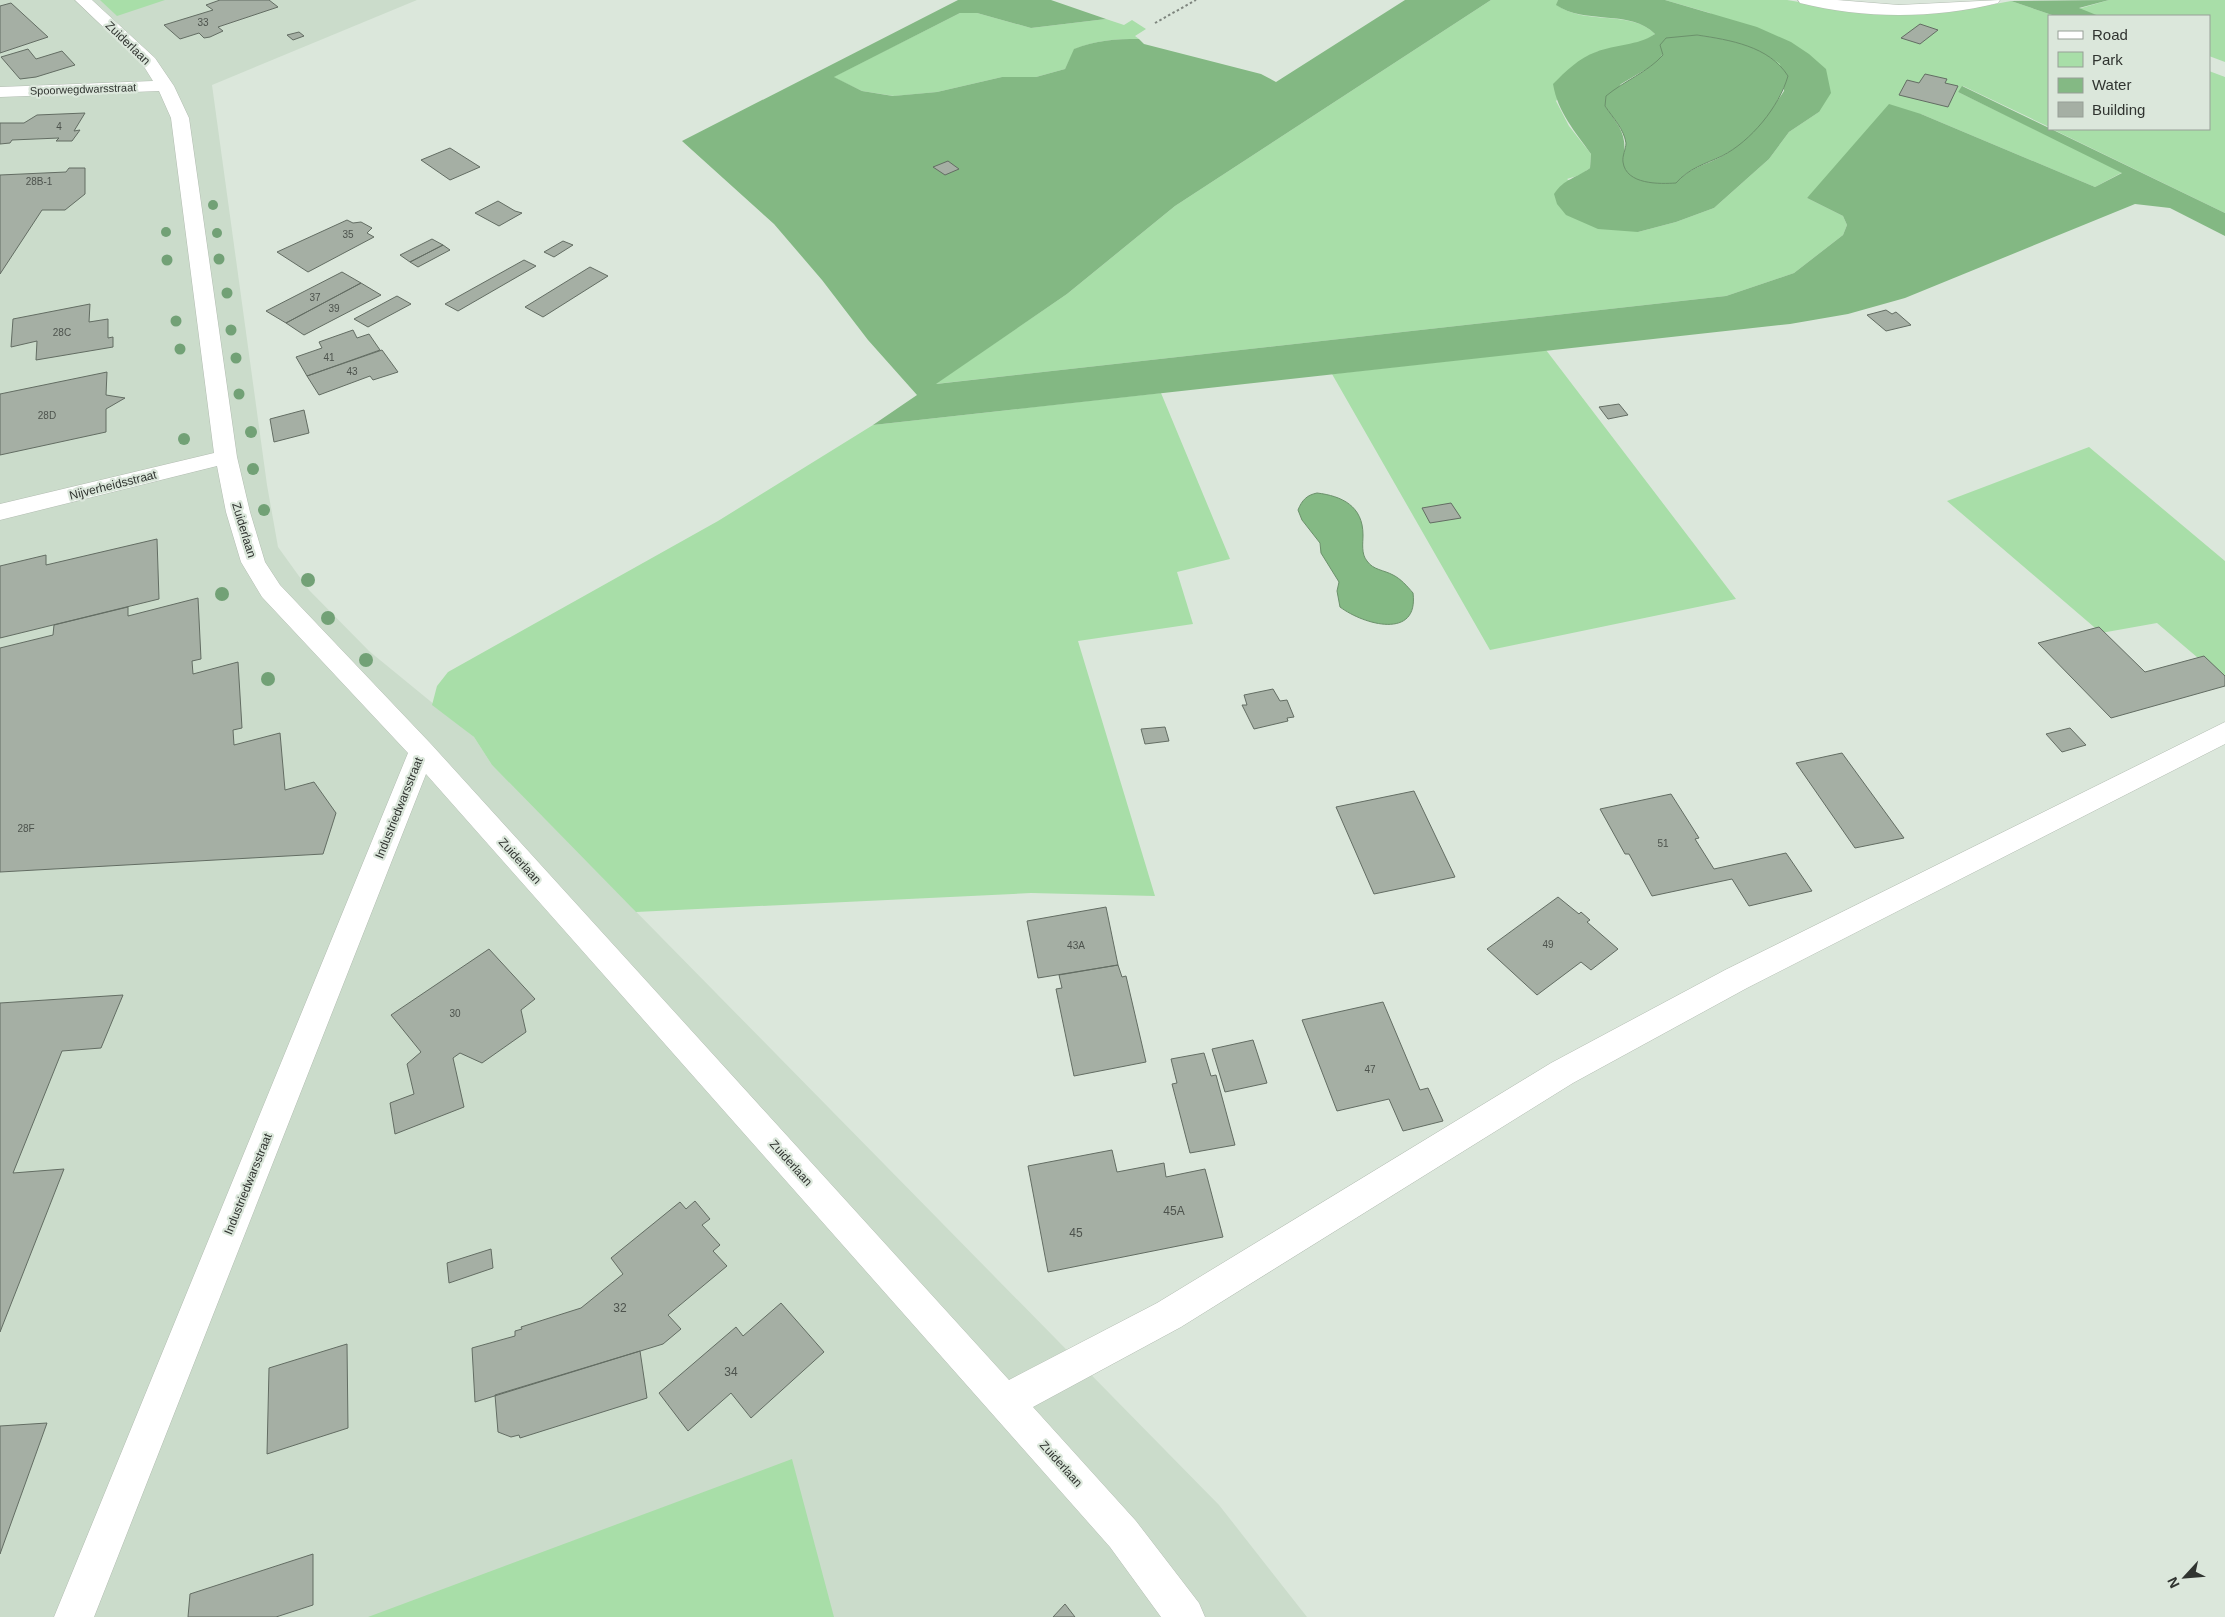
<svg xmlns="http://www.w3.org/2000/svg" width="2225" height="1617" viewBox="0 0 2225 1617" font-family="Helvetica,sans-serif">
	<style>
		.built { fill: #cbdccb }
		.green { fill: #a8dea8 }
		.forest { fill: #83b883; fill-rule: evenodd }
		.water { fill: #84b984; stroke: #6b916b }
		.building { fill: #a5afa4; stroke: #636d63 }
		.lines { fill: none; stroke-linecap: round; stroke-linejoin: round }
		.minor-casing { stroke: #b2bcb1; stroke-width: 1 }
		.path { stroke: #7e857e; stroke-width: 2; stroke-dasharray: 2.5 2.5; stroke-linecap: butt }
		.minor { fill: #fff; fill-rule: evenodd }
		.tree { fill: #72a176 }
		.labels { text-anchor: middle; stroke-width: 4.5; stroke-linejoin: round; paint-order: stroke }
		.number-label { font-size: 10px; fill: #4d534d }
		.far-street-label { font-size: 11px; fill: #303430; stroke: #dbe7db }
		.street-label { font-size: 12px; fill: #303430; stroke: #dbe7db }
		.near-number-label { font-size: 12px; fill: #4d534d }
	</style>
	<rect width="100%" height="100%" fill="#dbe7db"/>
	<path class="built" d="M0,0h417l-205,85 55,400 11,62 31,43 60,61 105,86 18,28 727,740 88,112h-1307z"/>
	<path class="green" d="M100,0h65l-48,16z
		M1491,0h67l-1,5c28,21 74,4 98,29l-12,8 -47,10 -40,49 13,25 22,28 -1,14 -10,7 -13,4 71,53 38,-10 38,-14 55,-49 20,-27 30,-20 -109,-99 -45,-13h122l61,10 126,-2 37,-7 44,15h-6v111l-86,-41 -5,6 165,80 -28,15 -174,-73 -114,84 36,18 4,9 -4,10 -49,38 -68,23 -791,88 132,-90 108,-88z
		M2109,0h116v62l-16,-6v-40h-110l-21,-7z
		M960,13h17l54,15 75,-9 18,6 8,-5 14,9 -11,7 4,3c-24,0 -43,1 -64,10l-10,20 -29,8h-34l-65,15 -43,4 -32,-5 -29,-14z
		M2209,71l16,6v136l-173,-84h157z
		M1546,350l190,249 -246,51 -158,-276z
		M1161,393l69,166 -53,13 16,52 -115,17 77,255 -124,-3 -395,19 -144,-147 -18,-28 -42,-32 5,-19 11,-14 270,-151 155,-96z
		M2089,447l136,114v120l-68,-58 -56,10 -154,-132z
		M792,1459l42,158h-466z"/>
	<path class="forest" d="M958,0h93l55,19 -75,9 -54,-15h-17l-126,64 28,14 31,5 44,-4 65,-15h34l29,-8 9,-20c22,-9 41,-10 65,-10l5,5 117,30 15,8 129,-82h86l-316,206 -108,88 -131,90 790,-88 68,-23 49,-38 4,-10 -4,-9 -36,-18 82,-94 32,10 174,73 27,-14 -164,-81 4,-6 263,127v23l-55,-28 -35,-4 -230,94 -57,16 -58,10 -917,101 44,-30 -49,-55 -46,-60 -48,-56 -92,-83z
		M1558,0h107l92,27 34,15 18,12 17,15 5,24 -12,19 -30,20 -20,27 -55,49 -38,14 -38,10 -40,-3 -32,-14 -9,-11 -3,-10c11,-16 21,-15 36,-26l1,-14c-16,-23 -33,-41 -38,-70 13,-13 26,-26 43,-32 20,-8 41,-6 59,-18 -24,-25 -70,-9 -99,-29zM1697,35c30,5 58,11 83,29l4,27c-16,24 -34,47 -58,63 -18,11 -35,12 -50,29l-53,-21c5,-28 -3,-34 -18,-56l16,-22 34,-20 8,-10z
		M2109,0l-30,8 20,8h-44l-44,-15z"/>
	<path class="water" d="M1697,35c33,5 72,11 91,41 -9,31 -37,65 -66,80 -17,8 -33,12 -46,27 -16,1 -50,2 -53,-21 -1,-6 3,-13 3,-19 -2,-14 -13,-25 -21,-37l1,-10c18,-15 42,-24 57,-41l-3,-10 6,-7z
		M1317,493c25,3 46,13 46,42 0,8 -2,19 4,26 6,9 17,9 26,14 8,4 14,11 20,18 6,47 -49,32 -73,14l-3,-16 2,-9 -18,-29 -1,-10 -18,-23 -4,-10c4,-10 9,-15 19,-17z"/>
	<path class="building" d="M220,0h49l9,7 -60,20 5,4 -13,6 -6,1 -5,-5 -19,6 -16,-14 49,-15 -7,-5z
		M11,3l37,34 -48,16v-47z
		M1920,24l18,6 -18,14 -19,-6z
		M299,32l5,4 -11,4 -6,-5z
		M28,49l8,10 26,-8 13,14 -39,12 -16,2 -19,-22z
		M1925,74l22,5 -2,4 13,3 -10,21 -49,-12 8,-15 12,3z
		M85,113l-11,18 6,-1 -8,11h-16l3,-3 -47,2 -2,3 -10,1v-21h24l13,-8z
		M450,148l11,7 19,12 -30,13 -29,-20z
		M948,161l11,8 -14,6 -12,-8z
		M69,168h16v26l-20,16h-23l-42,64v-99l66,-3z
		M498,201l17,10 7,2 -23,13 -24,-13z
		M347,220l6,3 8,-1 11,6 -5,5 7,4 -66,35 -31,-20z
		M432,239l11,6 -33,17 -10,-7z
		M563,241l10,4 -19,12 -10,-5z
		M443,245l7,5 -32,17 -8,-5z
		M524,260l12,6 -78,45 -13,-7z
		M590,267l18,9 -65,41 -18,-10z
		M342,272l19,11 -75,40 -20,-12z
		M361,283l20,12 -77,40 -18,-12z
		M397,296l14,8 -43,23 -14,-8z
		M90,304l-1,18 19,-3v19l5,-1v10l-77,13 1,-19 -26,6 2,-28z
		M1886,310l6,4 4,-2 15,13 -25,6 -19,-16z
		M353,330l4,8 12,-4 11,16 -73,26 -11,-19 26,-9 -3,-6z
		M382,350l16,22 -25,8 -3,-4 -51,19 -12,-19z
		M107,372l-1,23 19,3 -19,11v23l-106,23v-61z
		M1619,404l9,11 -20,4 -9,-12z
		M304,410l5,23 -35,9 -4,-23z
		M1451,503l10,15 -31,5 -8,-15z
		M157,539l2,60 -159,39v-72l46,-11v10z
		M198,598l3,61 -9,2 1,13 45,-12 4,66 -9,2 1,15 46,-12 5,57 29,-8 22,31 -13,41 -323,18v-224l53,-13 1,-10 74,-18v9z
		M2099,627l46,45 59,-16 21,20v10l-114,32 -73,-75z
		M1273,689l7,12 7,-1 7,17 -7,1 1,3 -34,8 -12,-24h5l-3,-10z
		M1165,727l4,14 -24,3 -4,-15z
		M2070,728l16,17 -24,7 -16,-18z
		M1842,753l62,85 -49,10 -59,-85z
		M1414,791l41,86 -81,17 -38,-87z
		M1671,794l28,44 -4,1 19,30 72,-16 26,38 -63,15 -17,-27 -80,17 -23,-42h-4l-25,-45z
		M1558,897l21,17 2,-2 9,8 -3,2 31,27 -27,21 -10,-8 -44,33 -50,-46z
		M1106,907l12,58 -80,13 -11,-57z
		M489,949l46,50 -14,11 5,22 -44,31 -22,-10 -7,5 11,49 -69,27 -5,-31 24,-9 -7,-30 14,-12 -30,-37z
		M1118,965l4,12 4,-1 20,86 -72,14 -18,-87 6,-1 -3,-13z
		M123,995l-22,53 -39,3 -49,122 51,-4 -64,163v-329z
		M1383,1002l37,88 8,-2 15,33 -40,10 -14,-32 -52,12 -35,-91z
		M1253,1040l14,43 -42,9 -13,-43z
		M1204,1053l7,23 5,-1 19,70 -45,8 -18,-69 5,-1 -6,-24z
		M1112,1150l5,22 47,-9 2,14 39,-8 18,68 -175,35 -20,-106z
		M695,1201l15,18 -8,6 18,20 -7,6 14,15 -59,49 13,14 -18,15 -188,58 -3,-54 43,-12v-5l7,-2 -1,-2 60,-19 42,-34 -12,-16 69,-56 6,7z
		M491,1249l2,19 -44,15 -2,-20z
		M781,1303l43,49 -73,66 -20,-25 -43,38 -29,-38 77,-66 7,9z
		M347,1344l1,84 -81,26 2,-86z
		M640,1351l7,47 -127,40 -1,-3 -8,2 -13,-5 -3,-37z
		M47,1423l-47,131v-128z
		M313,1554v51l-37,12h-88l2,-23z
		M1065,1604l10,13h-22z"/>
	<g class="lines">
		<defs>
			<path id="minor" d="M75,0h17l63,58 19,28 15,32 48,339 13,55 15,50 15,23 151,159 578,636 148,-77 394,-240 174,-93 500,-248v22l-478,244 -174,95 -392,244 -148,80 103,114 63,82 6,14h-44l-51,-70 -684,-773 -332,843h-40l354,-864 -146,-156 -21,-35 -15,-50 -9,-46 -217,54v-16l214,-51 -43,-335 -12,-27 -159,6v-10l153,-6 -10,-16z
				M1798,0h39l62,5 101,-5 -2,3c-64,16 -134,16 -198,0z"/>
		</defs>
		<use href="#minor" class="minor-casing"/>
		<path class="path" d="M1155,23l41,-23"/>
		<use href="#minor" class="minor"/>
	</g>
	<g class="tree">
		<circle cx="213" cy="205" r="5"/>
		<circle cx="166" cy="232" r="5"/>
		<circle cx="217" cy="233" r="5"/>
		<circle cx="219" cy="259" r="5.5"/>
		<circle cx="167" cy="260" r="5.5"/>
		<circle cx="227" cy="293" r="5.5"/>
		<circle cx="176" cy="321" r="5.5"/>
		<circle cx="231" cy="330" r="5.5"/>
		<circle cx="180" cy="349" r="5.5"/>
		<circle cx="236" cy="358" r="5.5"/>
		<circle cx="239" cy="394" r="5.5"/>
		<circle cx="251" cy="432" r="6"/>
		<circle cx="184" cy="439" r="6"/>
		<circle cx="253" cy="469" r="6"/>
		<circle cx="264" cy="510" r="6"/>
		<circle cx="308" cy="580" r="7"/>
		<circle cx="222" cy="594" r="7"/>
		<circle cx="328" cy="618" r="7"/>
		<circle cx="366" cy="660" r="7"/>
		<circle cx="268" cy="679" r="7"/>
	</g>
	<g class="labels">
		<g class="number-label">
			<text x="203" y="26">33</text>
			<text x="59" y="130">4</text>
			<text x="39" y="185">28B-1</text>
			<text x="348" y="238">35</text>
			<text x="315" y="301">37</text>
			<text x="334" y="312">39</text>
			<text x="62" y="336">28C</text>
			<text x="329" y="361">41</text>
			<text x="352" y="375">43</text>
			<text x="47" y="419">28D</text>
			<text x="26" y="832">28F</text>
			<text x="1663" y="847">51</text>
			<text x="1548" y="948">49</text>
			<text x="1076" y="949">43A</text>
			<text x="455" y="1017">30</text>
			<text x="1370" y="1073">47</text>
		</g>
		<g class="far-street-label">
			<text transform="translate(83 89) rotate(-2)" y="4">Spoorwegdwarsstraat</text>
		</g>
		<g class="street-label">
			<text transform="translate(128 43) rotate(44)" y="4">Zuiderlaan</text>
			<text transform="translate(113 485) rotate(-14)" y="4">Nijverheidsstraat</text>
			<text transform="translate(244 530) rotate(73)" y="4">Zuiderlaan</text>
			<text transform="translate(399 808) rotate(-68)" y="4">Industriedwarsstraat</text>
			<text transform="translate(520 861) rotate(48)" y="4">Zuiderlaan</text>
			<text transform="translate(791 1163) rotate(48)" y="4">Zuiderlaan</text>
			<text transform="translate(248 1184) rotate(-68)" y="4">Industriedwarsstraat</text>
			<text transform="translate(1061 1464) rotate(48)" y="4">Zuiderlaan</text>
		</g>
		<g class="near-number-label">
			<text x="1174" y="1215">45A</text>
			<text x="1076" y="1237">45</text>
			<text x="620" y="1312">32</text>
			<text x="731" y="1376">34</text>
		</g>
	</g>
	<rect x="2048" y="15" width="162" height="115" fill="#dbe7db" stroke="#979f97"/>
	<rect x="2058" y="31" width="25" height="8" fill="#ffffff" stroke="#979f97"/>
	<text x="2092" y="40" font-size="15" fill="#303430">Road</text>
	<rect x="2058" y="52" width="25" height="15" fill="#a8dea8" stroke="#979f97"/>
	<text x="2092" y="65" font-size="15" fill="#303430">Park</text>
	<rect x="2058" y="78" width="25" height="15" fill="#84b984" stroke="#979f97"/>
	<text x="2092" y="90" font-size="15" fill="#303430">Water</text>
	<rect x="2058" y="102" width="25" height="15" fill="#a5afa4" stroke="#979f97"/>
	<text x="2092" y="115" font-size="15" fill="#303430">Building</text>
	<g transform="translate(2185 1577) rotate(244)" stroke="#dbe7db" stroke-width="4" paint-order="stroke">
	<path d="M0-4L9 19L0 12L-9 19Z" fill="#303430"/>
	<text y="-8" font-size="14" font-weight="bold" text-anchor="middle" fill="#303430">N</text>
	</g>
</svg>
